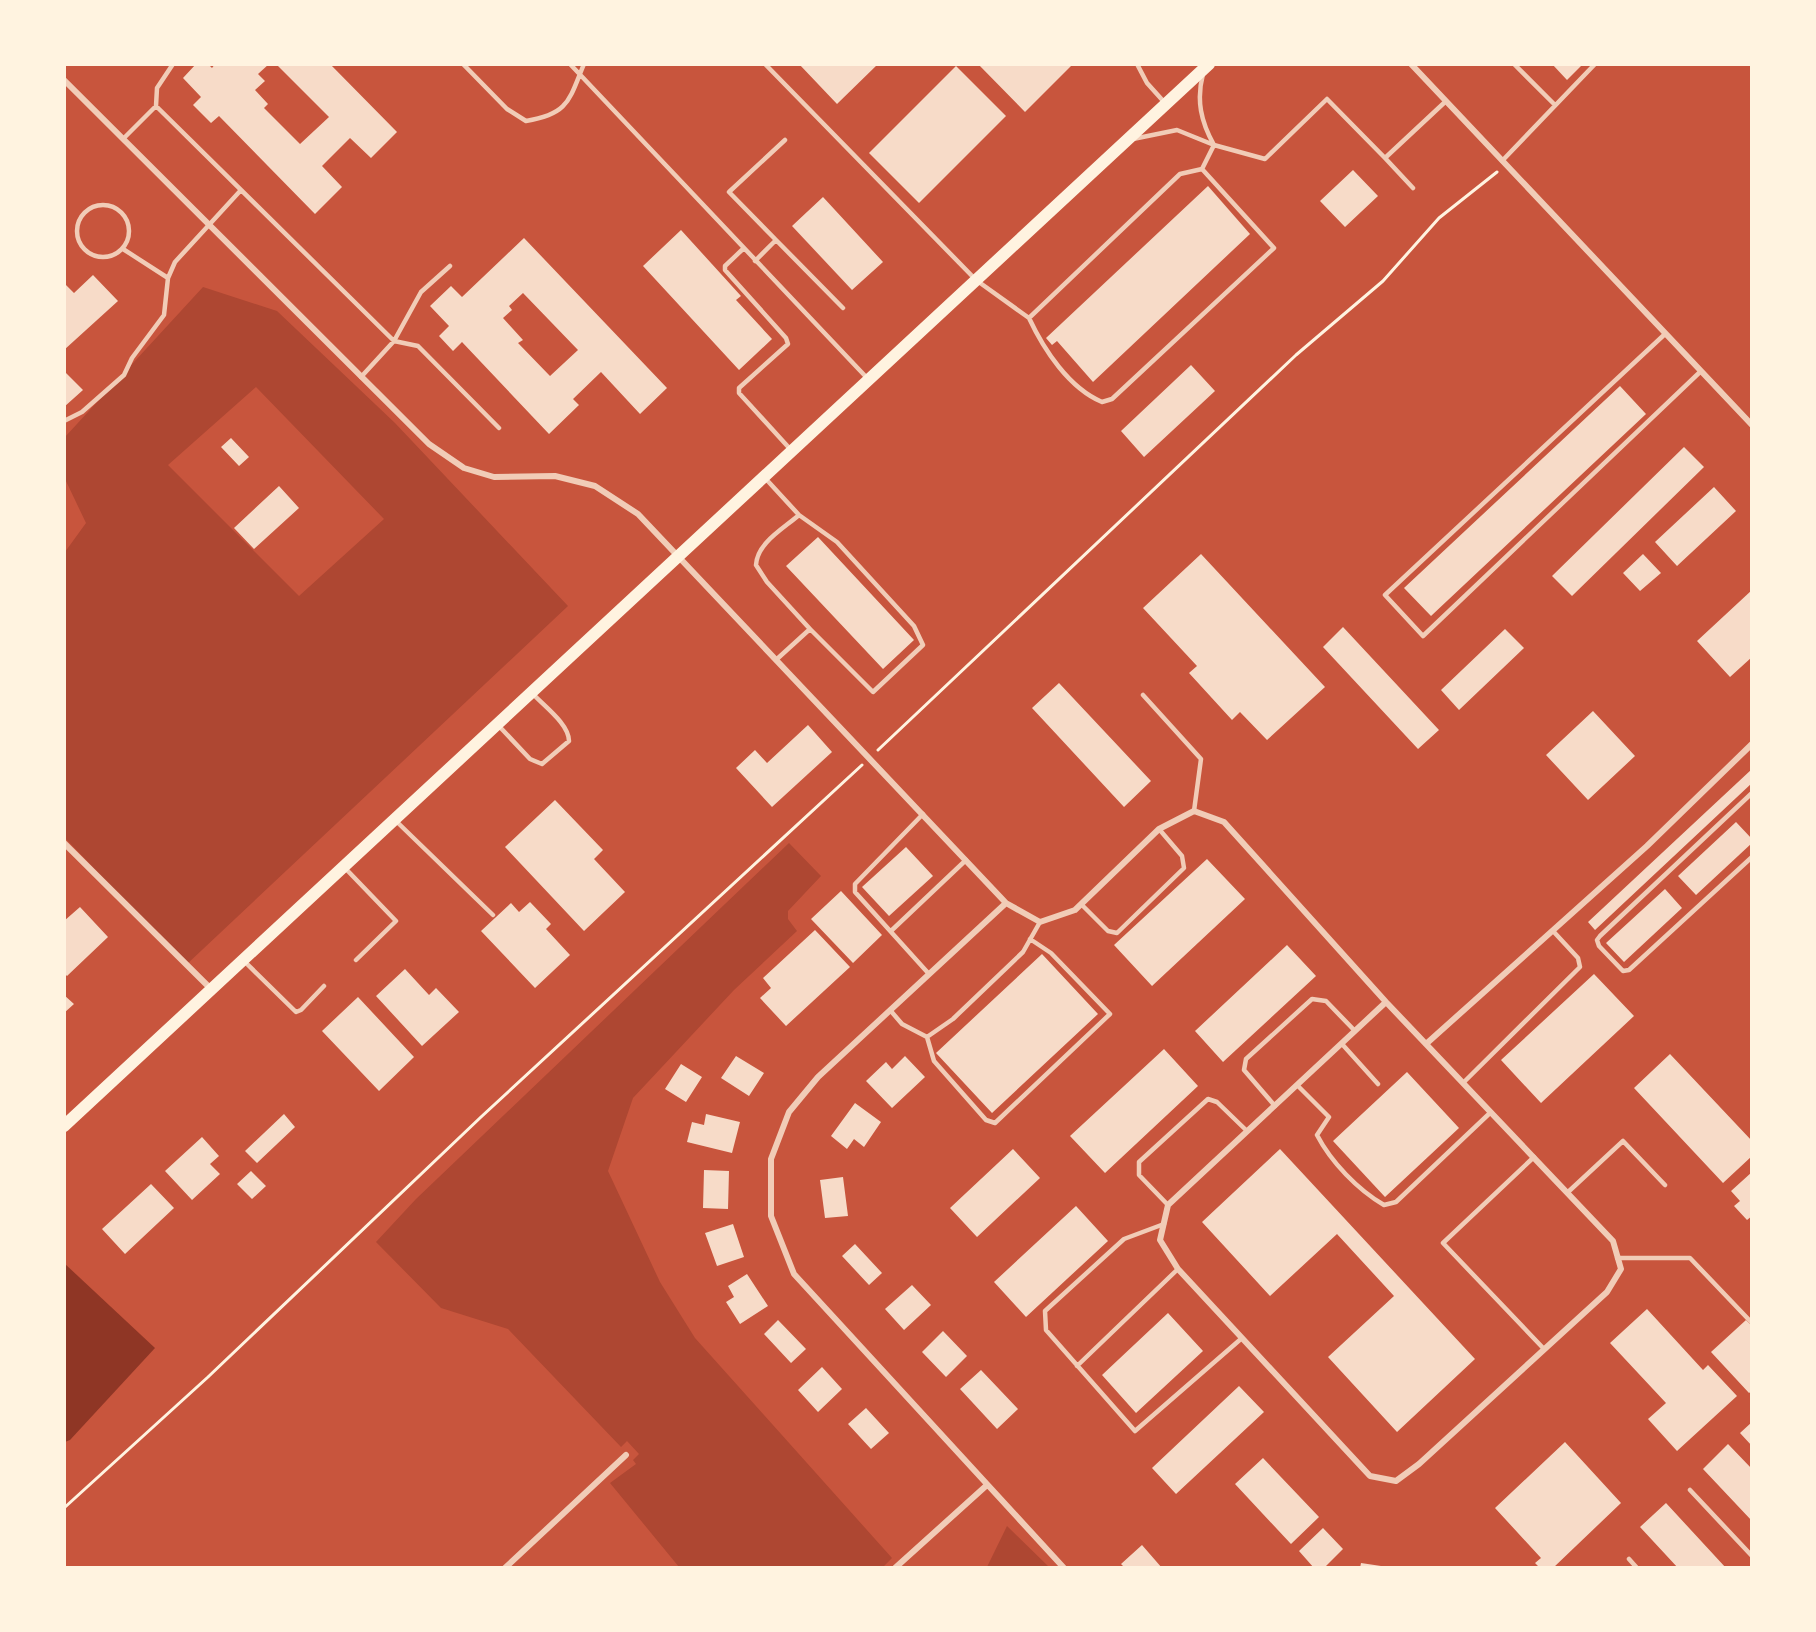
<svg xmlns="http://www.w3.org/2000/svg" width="1816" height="1632" viewBox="0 0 1816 1632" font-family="Figtree,sans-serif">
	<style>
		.green { fill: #ae4732; fill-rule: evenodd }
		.water { fill: #8f3625 }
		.building { fill: #f7dbc8; fill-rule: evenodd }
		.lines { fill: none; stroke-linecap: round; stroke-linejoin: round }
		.path { stroke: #fff3e0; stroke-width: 3 }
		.service { stroke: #f1ccb7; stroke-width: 4.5 }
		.minor { stroke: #f1ccb7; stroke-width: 6 }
		.secondary { stroke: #fff3e0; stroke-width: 12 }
	</style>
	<rect width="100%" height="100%" fill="#c8553d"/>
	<path class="green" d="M203,287l74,24 118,112 173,183 -382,359 -121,-127v-286l21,-29 -21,-44v-42zM256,387l128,132 -85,77 -131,-131z
		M789,843l32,33 -33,35v8l9,12 -63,59 -101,108 -25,73 52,111 35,56 197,220 -10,10 -203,-1 -69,-84 26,-19 -3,-4 6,-6 -12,-13 -6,6 -113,-118 -67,-21 -65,-66 40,-43z
		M1007,1526l42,41h-62z"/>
	<path class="water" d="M64,1263l91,85 -85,92 -5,2z"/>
	<path class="building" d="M196,64h12l4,4 3,-4h54l-11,10 7,7 -10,9 13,14 -4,4 36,36 29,-27 -53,-53h54l67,68 -26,26 -21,-20 -28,28 20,21 -27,27 -96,-98 -8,7 -18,-18 8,-8 -18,-19z
		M799,64h79l-41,40z
		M978,64h95l-48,48z
		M1552,64h31l-16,16z
		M956,66l50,50 -87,87 -50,-50z
		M1353,170l25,26 -33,31 -25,-26z
		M1208,186l42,48 -157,148 -36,-41 -5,4 -6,-7z
		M823,197l60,65 -31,28 -60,-64z
		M681,230l60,66 -5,4 36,39 -33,31 -96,-104z
		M524,238l143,150 -27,26 -39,-42 -28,27 6,6 -30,29 -87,-92 -9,9 -14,-15 10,-10 -19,-20 21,-20 11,11zM523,293l55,57 -28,26 -32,-33 5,-3 -20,-22 9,-8 -3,-4z
		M93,275l25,26 -54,49v-67l10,10z
		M1191,365l24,26 -71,66 -23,-26z
		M64,371l19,19 -19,17z
		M1620,386l26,28 -215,202 -27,-28z
		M231,438l18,19 -10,9 -18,-19z
		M1684,447l20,20 -132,129 -20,-20z
		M279,486l20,22 -45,41 -20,-21z
		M1714,487l22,24 -59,55 -22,-24z
		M818,537l96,103 -31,29 -97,-103z
		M1201,554l124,133 -58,53 -27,-28 -8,8 -43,-47 8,-7 -54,-58z
		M1643,554l18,19 -21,18 -17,-18z
		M1752,590v67l-22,20 -33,-36z
		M1343,627l96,103 -21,19 -95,-102z
		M1505,629l19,19 -65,62 -18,-20z
		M1059,683l92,98 -27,26 -92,-99z
		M1593,711l42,45 -47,44 -42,-45z
		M808,725l24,27 -60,55 -36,-39 19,-18 12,13z
		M1752,769v14l-157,147 -7,-8z
		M555,800l48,50 -9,9 31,33 -41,39 -79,-84z
		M1736,822l16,17v4l-56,52 -18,-19z
		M906,847l27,29 -44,40 -27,-29z
		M1207,859l38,40 -93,87 -38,-41z
		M1665,889l17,19 -58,54 -18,-19z
		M841,891l41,44 -29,28 -42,-44z
		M530,902l21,22 -5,5 24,26 -35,33 -54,-57 30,-28 8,9z
		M80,907l28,30 -41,39 -3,-3v-52z
		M815,930l35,37 -64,59 -26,-28 11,-10 -8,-10z
		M1287,945l29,31 -93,86 -28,-31z
		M1042,954l56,60 -106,99 -56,-60z
		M405,969l24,26 7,-7 23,24 -37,34 -46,-50z
		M1594,974l40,42 -93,87 -40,-43z
		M64,995l10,9 -10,9z
		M358,997l56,60 -35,34 -57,-60z
		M1164,1049l34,37 -93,87 -35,-37z
		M1670,1054l82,87v15l-29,27 -89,-95z
		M736,1056l28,17 -15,23 -28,-18z
		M905,1056l20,21 -33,31 -26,-27 20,-19 6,7z
		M681,1064l21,13 -16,25 -21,-13z
		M1407,1072l52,56 -74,69 -52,-56z
		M855,1103l26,19 -17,25 -10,-8 -7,10 -16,-13z
		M284,1114l11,13 -38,36 -12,-12z
		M706,1114l34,8 -8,31 -45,-11 5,-20 12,3z
		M202,1137l17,19 -9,8 10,10 -28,26 -27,-29z
		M1013,1149l27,29 -63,59 -27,-29z
		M1280,1149l195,210 -78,73 -69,-75 66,-61 -57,-62 -67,62 -68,-74z
		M704,1170l25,1 -1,38 -25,-1z
		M251,1171l15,15 -14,13 -15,-15z
		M1752,1172v44l-5,4 -13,-14 6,-5 -9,-10z
		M843,1177l5,39 -23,2 -5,-38z
		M151,1184l23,24 -49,46 -23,-25z
		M1076,1206l32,35 -82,76 -32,-35z
		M733,1224l11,33 -27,9 -12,-33z
		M855,1244l27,29 -13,12 -27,-29z
		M747,1274l21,32 -28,18 -14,-22 8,-5 -6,-11z
		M912,1285l19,20 -27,25 -19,-21z
		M1647,1309l56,61 5,-5 29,31 -60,55 -29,-32 18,-16 -56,-60z
		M1168,1313l35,38 -67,62 -34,-38z
		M778,1320l28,29 -15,14 -27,-29z
		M1746,1320l6,6v65l-3,2 -38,-41z
		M943,1331l24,25 -21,21 -24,-25z
		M822,1367l20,22 -24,23 -20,-22z
		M981,1370l37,39 -21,20 -37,-40z
		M1239,1386l25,26 -88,82 -24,-26z
		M866,1408l23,25 -18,16 -23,-25z
		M1752,1422v24l-12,-13z
		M1565,1442l56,61 -68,65h-13l-5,-5 6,-5 -46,-50z
		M1728,1444l24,25v52l-49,-52z
		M1263,1458l56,59 -28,27 -56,-60z
		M1666,1503l60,65h-48l-38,-41z
		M1323,1528l20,21 -19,19h-10l-15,-17z
		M1142,1545l20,23h-37l-4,-4z
		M1361,1563l20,3v2h-21z"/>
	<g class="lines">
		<path class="path" d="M878,750l418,-395 87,-74 56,-63 58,-46
			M64,1508l144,-131 273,-260 381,-352"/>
		<path class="service" d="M463,64l44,45 19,12c43,-7 43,-21 58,-57
			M570,64l298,315
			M765,64l211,216 53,38 151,-144 22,-5 72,79 -162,151 -10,3c-33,-14 -58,-52 -73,-84
			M1137,64l10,19 18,20
			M1514,64l41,41
			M156,106l1,-18 16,-24
			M123,139l33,-33 238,235 24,5 81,82
			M1133,139l44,-9 37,15c-13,-23 -18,-45 -11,-71
			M1385,158l28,30
			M1502,161l93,-97
			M1202,169l12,-24 51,14 62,-60 58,59 60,-56
			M77 231a26 26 0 1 1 52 0a26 26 0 1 1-52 0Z
			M776,240l-47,-48 56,-52
			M744,248l-19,18v4l61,68 2,6 -49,44v5l52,57
			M123,249l45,29
			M755,261l21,-21 67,68
			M1665,334l-280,261 38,41 277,-264
			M361,377l33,-36 27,-49 29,-26
			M64,421l18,-9 42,-37 8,-17 32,-43 4,-37 7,-16 66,-72
			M765,478l34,37c-16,14 -42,28 -43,50l11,17 43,47 -33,30
			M799,515l38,27 77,84 9,19 -50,47 -63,-63
			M1143,695l58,64 -7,52
			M498,725l32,34 12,5 27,-23c0,-17 -25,-35 -36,-47
			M1752,793l-152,143 -3,4 2,6 24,25 6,-1 123,-113
			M923,814l-68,70v8l74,82
			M396,821l97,94
			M345,868l51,53 -40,39
			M1081,904l27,27 9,2 67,-65 -2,-12 -23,-27
			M891,931l75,-71
			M244,961l52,51 5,-2 23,-24
			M890,1010l12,14 25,13 26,-18 70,-67 17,-30
			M927,1037l7,24 52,59 9,3 115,-109 -59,-61 -21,-14
			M1342,1044l36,40
			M1463,1083l117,-116 -2,-9 -25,-27
			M1297,1085l32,32 -12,18c14,27 41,55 67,70l12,-3 95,-90
			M1275,1106l-31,-36 2,-11 66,-60 14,2 29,30
			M1534,1157l-91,86 101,106
			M1567,1193l56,-52 42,44
			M1168,1205l-29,-30v-13l69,-63 9,3 30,29
			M1164,1224l-40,15 -79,72 1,19 89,101 107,-93
			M1617,1258h73l62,65
			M1077,1366l101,-97
			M1690,1490l62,66
			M1629,1559l8,9"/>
		<path class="minor" d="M1411,64l341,361
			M64,80l365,364 35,24 30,9 61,-1 40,10 43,28 368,389 34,19 35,-12 84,-81 35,-18 30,11 162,180 227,239 8,28 -14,23 -188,172 -23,17 -26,-5 -192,-207 -18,-29 8,-35 218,-203
			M64,843l147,146
			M1006,903l-188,174 -29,35 -18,47v57l23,58 270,294
			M1426,1044l221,-198 105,-102
			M505,1568l121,-113
			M895,1568l92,-83"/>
		<path class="secondary" d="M64,1126l1145,-1062"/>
	</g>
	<rect width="1816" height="1632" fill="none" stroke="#fff3e0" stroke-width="132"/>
</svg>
